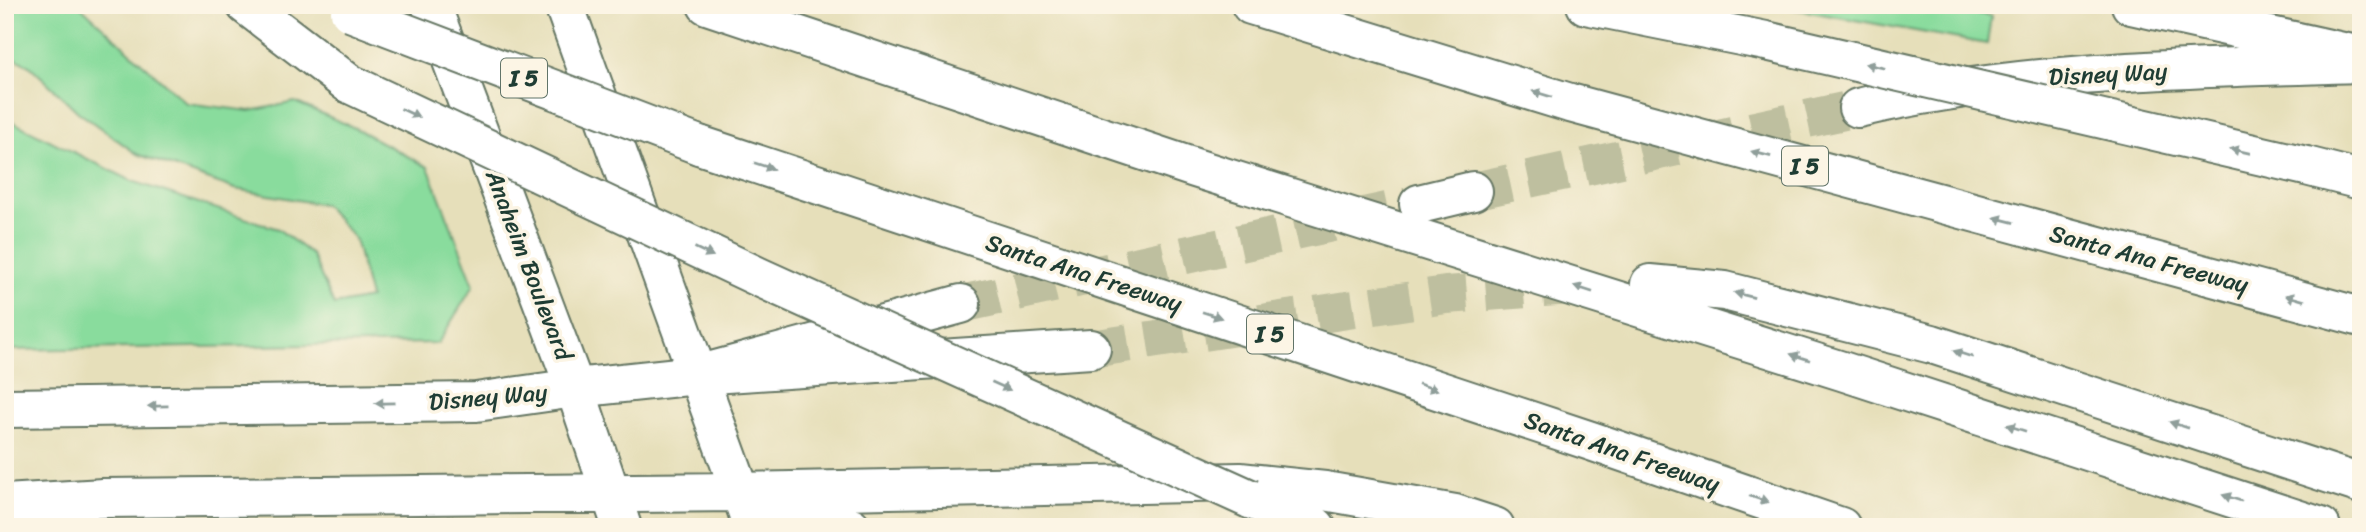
<svg xmlns="http://www.w3.org/2000/svg" width="2366" height="532" viewBox="0 0 2366 532" font-family="Sriracha,sans-serif">
	<style>
		.green { fill: #89dc9d; stroke: #548c68; stroke-width: 2 }
		.lines { fill: none; stroke-linecap: round; stroke-linejoin: round }
		.secondary-tunnel { stroke: #bebf9f; stroke-width: 38; stroke-dasharray: 38 19; stroke-linecap: butt }
		.highway-tunnel { stroke: #bebf9f; stroke-width: 38; stroke-dasharray: 38 19; stroke-linecap: butt }
		.secondary-casing { stroke: #657663; stroke-width: 42 }
		.primary-casing { stroke: #657663; stroke-width: 42 }
		.highway-casing { stroke: #657663; stroke-width: 42 }
		.secondary { stroke: #fff; stroke-width: 38 }
		.primary { stroke: #fff; stroke-width: 38 }
		.highway { stroke: #fff; stroke-width: 38 }
		.highway-bridge-casing { stroke: #657663; stroke-width: 42; stroke-linecap: butt }
		.highway-bridge { stroke: #fff; stroke-width: 38 }
		.oneway { fill: #8f9e9a }
		.labels { text-anchor: middle; stroke-width: 7; stroke-linejoin: round; paint-order: stroke }
		.shield { fill: #fcf5e5; stroke: #617469; stroke-width: 2 }
		.shield-label { font-size: 23px; font-weight: bold; fill: #1f3d34 }
		.street-label { font-size: 24px; fill: #1f3d34; stroke: #fcf5e5 }
	</style>
	<rect width="100%" height="100%" fill="#fcf5e5"/>
	<filter id="ink" filterUnits="userSpaceOnUse"><feTurbulence type="fractalNoise" baseFrequency=".0143" numOctaves="2"/><feDisplacementMap in="SourceGraphic" scale="14" xChannelSelector="R" yChannelSelector="G"/><feConvolveMatrix kernelMatrix="1 2 1 2 8 2 1 2 1" color-interpolation-filters="sRGB"/></filter>
	<filter id="wash" filterUnits="userSpaceOnUse"><feTurbulence type="fractalNoise" baseFrequency=".00686" numOctaves="4" result="noise"/><feDisplacementMap in="SourceGraphic" scale="28" xChannelSelector="R" yChannelSelector="G"/><feGaussianBlur stdDeviation="1.57" result="paint"/><feColorMatrix in="noise" values="0 0 0 0 0 0 0 0 0 0 0 0 0 0 0 0 0 1.4 0 .05"/><feComposite in="paint" operator="in"/></filter>
	<g filter="url(#wash)">
		<rect width="100%" height="100%" fill="#e6dfba"/>
		<path class="green" d="M5,5h74l107,98 64,8 45,-9 60,26 73,39 46,118 -36,58 -433,7v-232l127,63 146,48 34,26 22,50 36,-7 -15,-59 -30,-34 -90,-16 -98,-35 -59,-42 -47,-45 -26,-14z
			M1772,5h160l59,11 -4,28z"/>
	</g>
	<g filter="url(#ink)">
		<g class="lines">
			<path class="secondary-tunnel" d="M1473,191l385,-83
				M961,304l458,-100"/>
			<path class="highway-tunnel" d="M1091,349l355,-54 125,-9"/>
			<defs>
				<path id="secondary" d="M431,5l144,383 47,139
					M564,5l189,522
					M1858,108c164,-38 335,-40 503,-45
					M1419,204l54,-13
					M5,408l471,-6 99,-14 122,-13 264,-71
					M5,504l98,-6 637,-6 78,28 33,7"/>
				<path id="primary" d="M2131,5l230,51"/>
				<path id="highway" d="M246,5l102,78
					M707,5l488,163 647,203 479,156
					M1251,5l319,98 791,214
					M1586,5l180,36
					M699,145l892,296 250,86
					M2306,166l55,14
					M1650,284l75,7 207,53 429,140
					M697,375l394,-26
					M740,492l500,-10 85,9 130,23 40,13
					M1250,499l66,28"/>
			</defs>
			<use href="#secondary" class="secondary-casing"/>
			<use href="#primary" class="primary-casing"/>
			<use href="#highway" class="highway-casing"/>
			<use href="#secondary" class="secondary"/>
			<use href="#primary" class="primary"/>
			<use href="#highway" class="highway"/>
			<defs>
				<path id="highway-bridge" d="M350,12l349,133
					M1766,41l540,125
					M348,83l413,195 489,221"/>
			</defs>
			<use href="#highway-bridge" class="highway-bridge-casing"/>
			<use href="#highway-bridge" class="highway-bridge"/>
		</g>
		<defs><path id="oneway-solid" d="M-6-.8H1V-3.2L6.5 0L1 3.2V.8H-6Z" transform="scale(1.75)"/></defs>
		<g class="oneway">
			<use href="#oneway-solid" transform="translate(1875 66) rotate(-167)"/>
			<use href="#oneway-solid" transform="translate(1542 94) rotate(-163)"/>
			<use href="#oneway-solid" transform="translate(410 113) rotate(25)"/>
			<use href="#oneway-solid" transform="translate(2240 151) rotate(-167)"/>
			<use href="#oneway-solid" transform="translate(1761 154) rotate(-165)"/>
			<use href="#oneway-solid" transform="translate(764 166) rotate(18)"/>
			<use href="#oneway-solid" transform="translate(2004 220) rotate(-165)"/>
			<use href="#oneway-solid" transform="translate(704 252) rotate(25)"/>
			<use href="#oneway-solid" transform="translate(1583 289) rotate(-162)"/>
			<use href="#oneway-solid" transform="translate(1744 295) rotate(-166)"/>
			<use href="#oneway-solid" transform="translate(2295 298) rotate(-164)"/>
			<use href="#oneway-solid" transform="translate(1212 315) rotate(18)"/>
			<use href="#oneway-solid" transform="translate(1963 354) rotate(-162)"/>
			<use href="#oneway-solid" transform="translate(1800 357) rotate(-162)"/>
			<use href="#oneway-solid" transform="translate(1001 386) rotate(24)"/>
			<use href="#oneway-solid" transform="translate(1428 387) rotate(18)"/>
			<use href="#oneway-solid" transform="translate(385 403) rotate(179)"/>
			<use href="#oneway-solid" transform="translate(158 406) rotate(179)"/>
			<use href="#oneway-solid" transform="translate(2179 425) rotate(-162)"/>
			<use href="#oneway-solid" transform="translate(2016 428) rotate(-162)"/>
			<use href="#oneway-solid" transform="translate(2232 498) rotate(-162)"/>
			<use href="#oneway-solid" transform="translate(1759 499) rotate(19)"/>
		</g>
	</g>
	<g class="labels">
		<g class="shield">
			<rect x="501" y="58.5" width="46" height="39" rx="5"/>
			<rect x="1782" y="146.5" width="46" height="39" rx="5"/>
			<rect x="1247" y="314.5" width="46" height="39" rx="5"/>
		</g>
		<g class="shield-label">
			<text x="524" y="86">I 5</text>
			<text x="1805" y="174">I 5</text>
			<text x="1270" y="342">I 5</text>
		</g>
		<g class="street-label">
			<text transform="translate(2108 74) rotate(-3)" y="8">Disney Way</text>
			<text transform="translate(2149 259) rotate(15)" y="8">Santa Ana Freeway</text>
			<text transform="translate(529 265) rotate(69)" y="8">Anaheim Boulevard</text>
			<text transform="translate(1084 273) rotate(18)" y="8">Santa Ana Freeway</text>
			<text transform="translate(488 397) rotate(-5)" y="8">Disney Way</text>
			<text transform="translate(1622 452) rotate(19)" y="8">Santa Ana Freeway</text>
		</g>
	</g>
	<rect width="2366" height="532" fill="none" stroke="#fcf5e5" stroke-width="28"/>
</svg>
